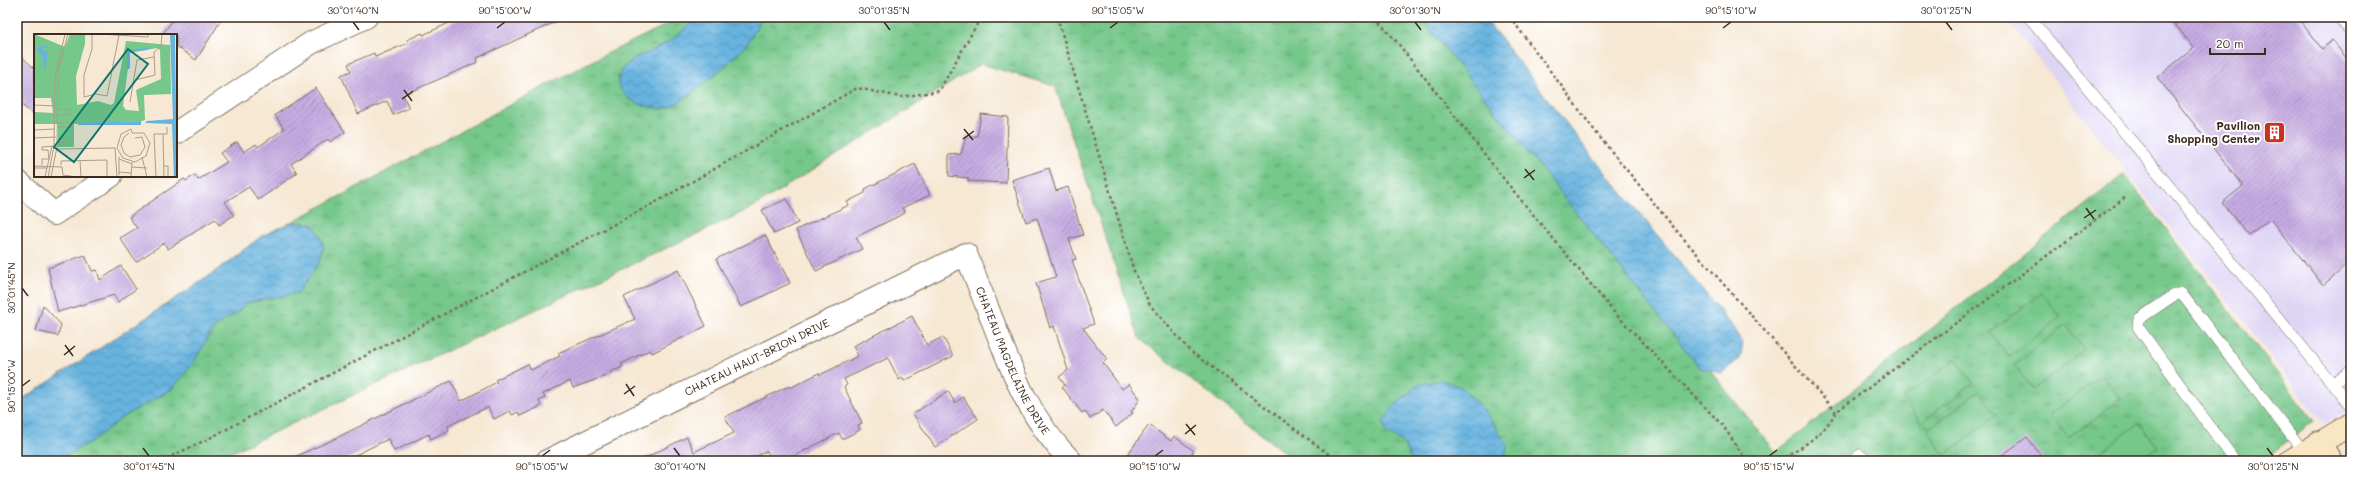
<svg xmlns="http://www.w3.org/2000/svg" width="2368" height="478" viewBox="0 0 2368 478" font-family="Mali,sans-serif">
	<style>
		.built { fill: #ded5f5 }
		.grass { fill: url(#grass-tufts); stroke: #587854 }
		.pitch { fill: #75c78a; stroke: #587854 }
		.water { fill: url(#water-waves); stroke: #506e7e }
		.building { fill: url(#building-hatch) }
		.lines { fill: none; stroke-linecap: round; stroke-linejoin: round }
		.lane-casing { stroke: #7c6c5d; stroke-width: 12 }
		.street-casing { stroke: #7c6c5d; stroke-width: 24 }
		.secondary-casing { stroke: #7c6c5d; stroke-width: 24 }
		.path { stroke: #7c6c5d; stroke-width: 2.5; stroke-dasharray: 3 3; stroke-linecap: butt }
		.lane { stroke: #fff; stroke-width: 11 }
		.street { stroke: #fff; stroke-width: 22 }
		.secondary { stroke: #f9e7c3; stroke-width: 22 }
		.ticks { fill: none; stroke: #3b2a1e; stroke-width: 1.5 }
		.labels { text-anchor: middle; stroke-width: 4; stroke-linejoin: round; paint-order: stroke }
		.poi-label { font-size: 11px; font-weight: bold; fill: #3b2a1e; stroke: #fff; text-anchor: end }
		.street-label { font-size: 11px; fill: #3b2a1e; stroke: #fff }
		.inset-road { fill: none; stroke: #ab9c8b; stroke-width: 1 }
		.view { fill: #0f766e; fill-opacity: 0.15; stroke: #0f766e; stroke-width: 2 }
		.inset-edge { fill: none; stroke: #3b2a1e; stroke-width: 2 }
		.neatline { fill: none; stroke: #3b2a1e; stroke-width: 1.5 }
		.ticks-label { font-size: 10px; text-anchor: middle; fill: #3b2a1e }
	</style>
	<defs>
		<pattern id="grass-tufts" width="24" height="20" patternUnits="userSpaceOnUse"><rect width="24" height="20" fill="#75c78a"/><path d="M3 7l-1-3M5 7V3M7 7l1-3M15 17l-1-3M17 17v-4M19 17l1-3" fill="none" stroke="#61a270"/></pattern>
		<pattern id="water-waves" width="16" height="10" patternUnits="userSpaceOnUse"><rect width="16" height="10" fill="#66b3df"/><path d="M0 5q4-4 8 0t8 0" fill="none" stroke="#5592b4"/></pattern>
		<pattern id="building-hatch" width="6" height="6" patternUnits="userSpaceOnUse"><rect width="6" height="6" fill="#c5abe2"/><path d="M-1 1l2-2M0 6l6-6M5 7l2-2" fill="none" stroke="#a18bb7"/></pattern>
	</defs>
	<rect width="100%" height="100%" fill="#fff"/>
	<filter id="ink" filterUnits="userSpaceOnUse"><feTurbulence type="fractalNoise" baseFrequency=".025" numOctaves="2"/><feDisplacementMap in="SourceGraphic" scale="8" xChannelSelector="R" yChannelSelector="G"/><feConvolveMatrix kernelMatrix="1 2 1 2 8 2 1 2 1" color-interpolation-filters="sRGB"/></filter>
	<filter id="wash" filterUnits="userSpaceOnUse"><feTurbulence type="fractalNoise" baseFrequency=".012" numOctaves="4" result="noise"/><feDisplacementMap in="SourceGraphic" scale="16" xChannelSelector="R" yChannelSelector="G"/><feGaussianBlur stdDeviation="0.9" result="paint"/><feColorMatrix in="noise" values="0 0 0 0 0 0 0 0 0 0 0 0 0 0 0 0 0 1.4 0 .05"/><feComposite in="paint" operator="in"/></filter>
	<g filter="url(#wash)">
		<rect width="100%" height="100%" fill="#f6e8d3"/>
		<path class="built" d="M2005,17h346v393l-27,14z"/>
		<path class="grass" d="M682,17h741l353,435 348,-278 190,247 -53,40h-966l-156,-123 -84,-252 -74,-22 -231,145 -537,252h-196v-69l6,7 185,-122 54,-41 30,-14 294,-158z"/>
		<path class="pitch" d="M2042,293l19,24 -52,40 -19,-25z
			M2066,325l18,25 -51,39 -19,-24z
			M1955,359l18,24 -52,40 -18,-25z
			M2102,375l19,24 -52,39 -19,-24z
			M1979,391l18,24 -52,40 -18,-25z
			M2139,423l19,24 -18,14h-51z"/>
		<path class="water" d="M699,17h63c-5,9 -9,19 -15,27 -8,11 -65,60 -77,63 -20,6 -65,-11 -48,-37 8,-13 28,-17 41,-25 13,-7 24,-19 36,-28z
			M1420,17h64l103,133 143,173 13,21 -3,15 -19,14 -21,-5z
			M292,222l20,2c25,29 2,43 -14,69l-52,10 -8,9 -20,12 -8,10 -18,31 -20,24 -49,28 -31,24 -35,20h-29l-11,-8v-43l6,-11 185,-122 54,-41z
			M1442,380l21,8 23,25 22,32 -5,15 -90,1 -12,-20 -14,-8 -4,-10 10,-16 24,-22z"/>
		<g id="blocks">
			<path class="building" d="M175,17h48l-27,43 -20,-14v-11h-14z
				M462,17h104l-89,41 1,4 -75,33 6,13 -16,7 -6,-14 -29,13 -17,-39 10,-4 -3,-7 26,-11 1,4 33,-14 -1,-3 15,-7 1,2z
				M2169,17h128l25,32 10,-9 19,24v198l-28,23 -53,-66 -21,17 -27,-33 21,-17 -86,-109 37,-29z
				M17,52l18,17v47l-18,-15z
				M316,88l29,44 -15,10 -2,-3 -37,25 6,9 -39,27 -9,-13 -24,15 9,13 -15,10 -4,-6 -47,30 -4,-6 -28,19 -16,-24 17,-10 -8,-11 55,-38 2,2 9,-6 3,5 29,-18 -7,-9 17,-11 7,10 12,-8 2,3 26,-18 -9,-14z
				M981,114l27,3 -2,66 -38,-2v-3l-19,-2v-21l12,-1 5,-17 11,-1z
				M915,164l15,31 -28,13 3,5 -49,24 6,12 -46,22 -20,-41 53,-25 -2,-3 18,-9v-4z
				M1049,168l7,23 12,-4 15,48 -14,4 7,20 -4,1 22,64 -11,4 24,31 -4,4 19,26 7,-5 11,15 -9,13 2,1 -17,14 -13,-17 -13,9 -5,-8 -3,2 -20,-26 3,-2 -6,-8 9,-7 -14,-44 -4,2 -14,-45 20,-6 -19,-59 -11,4 -14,-42z
				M787,199l11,24 -24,11 -12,-24z
				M765,235l25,48 -49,24 -25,-48z
				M85,255l7,16 5,-1 3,10 21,-14 15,23 -18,13 -4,-7 -56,17 -10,-44z
				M678,270l28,56 -54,27 -2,-3 -29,14 2,3 -13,5 1,2 -38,14 -3,-7 -27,13 2,4 -6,3 2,5 -21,10 -2,-4 -6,3 -2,-4 -16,8 -6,-12 -40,19 1,4 -18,9 -2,-5 -35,17 -6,-12 -45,22h-58l45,-20 121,-60 10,20 36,-19 -2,-2 33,-16 3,6 29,-14 -2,-3 77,-34 -11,-22z
				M43,305l18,20 -3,11 -22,-5z
				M912,316l15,29 16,-8 10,19 -49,25 -2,-3 -3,2 -11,-22 -44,21 3,6 -3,2 18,36 -4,2 2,5 -18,9 -3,-6 -55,28h-12l-5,-10 -21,10h-107l48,-24 7,15 40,-19 -9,-16 64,-31 1,2 29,-15 1,2 38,-19 -5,-10z
				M948,391l7,12 8,-6 15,22 -43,28 -22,-33z
				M1149,425l22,16 3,-5 20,15 -7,10h-50l-9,-7z
				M2027,437l18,24h-51z"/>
		</g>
	</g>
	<g filter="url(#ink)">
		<use href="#blocks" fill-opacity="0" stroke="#7c6c5d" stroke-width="1"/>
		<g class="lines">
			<defs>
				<path id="lane" d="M2029,17l322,389
					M2339,17l12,15
					M2333,383l18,-12
					M1852,461l8,-6 7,6
					M2235,461l-97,-134 1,-8 34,-23 8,-3 123,159"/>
				<g id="street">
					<path d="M176,133l135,-90 55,-26"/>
					<path d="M17,181l37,33 57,-38"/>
					<path id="s1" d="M547,461l419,-207c9,22 18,45 27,68 20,52 37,98 78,139"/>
				</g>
				<path id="secondary" d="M2319,442l12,19
					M2290,461l61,-37"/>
			</defs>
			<use href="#lane" class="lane-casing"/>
			<use href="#street" class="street-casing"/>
			<use href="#secondary" class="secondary-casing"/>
			<path class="path" d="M1057,17l77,254 16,34 40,46 148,110
				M1375,17l21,24 111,142 106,128 110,115 24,35
				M1510,17l88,118 78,95 160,182
				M161,461l47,-22 450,-238 199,-113 44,9 38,-6 42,-74
				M1780,461c22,-14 43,-26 56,-49l290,-215"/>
			<use href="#lane" class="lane"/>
			<use href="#street" class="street"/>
			<use href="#secondary" class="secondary"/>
		</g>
	</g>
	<path class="ticks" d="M353,22l6,8M884,22l6,8M1415,22l6,8M1946,22l6,8M497,28l8,-6M1110,28l8,-6M1723,28l8,-6M404,90l8,11M402,99l11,-8M964,129l9,11M963,139l11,-8M1525,169l9,11M1524,178l11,-8M2086,208l8,11M2084,218l12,-8M22,288l6,8M65,345l8,11M64,355l11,-9M626,384l8,12M22,386l8,-6M624,394l11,-8M1186,424l9,11M1185,434l11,-9M143,448l6,8M674,448l6,8M2267,448l6,8M542,456l8,-6M1155,456l8,-6M1769,456l8,-6"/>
	<defs>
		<symbol id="building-square" viewBox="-11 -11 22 22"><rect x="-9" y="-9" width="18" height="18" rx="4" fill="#c8321e" stroke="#fff"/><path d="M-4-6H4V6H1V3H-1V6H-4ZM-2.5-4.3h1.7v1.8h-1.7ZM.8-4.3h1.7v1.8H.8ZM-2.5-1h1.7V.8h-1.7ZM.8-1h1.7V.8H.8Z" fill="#fff"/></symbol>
	</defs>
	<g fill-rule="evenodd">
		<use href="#building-square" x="2262" y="120" width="25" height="25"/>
	</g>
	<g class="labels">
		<g class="poi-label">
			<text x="2260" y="130">Pavilion<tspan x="2260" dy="13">Shopping Center</tspan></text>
		</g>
		<g class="street-label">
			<text dy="4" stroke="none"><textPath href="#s1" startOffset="234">CHATEAU HAUT-BRION DRIVE</textPath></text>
			<text dy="4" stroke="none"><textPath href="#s1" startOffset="584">CHATEAU MAGDELAINE DRIVE</textPath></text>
		</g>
	</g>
	<g transform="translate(34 34)">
		<rect width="143" height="143" fill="#f6e8d3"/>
		<path d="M0,0l31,13 5,-13h15v10l-9,32 1,29 21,-4 13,4 3,-2 12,-62 44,4 1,49 -27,1 1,25 -3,1 -68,3v23h-16v-23h-24v-12l19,1 -2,-15h-17zM123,14l3,2 1,29 -25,11 3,21 -13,-1 -3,-4 7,-53z" fill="#75c78a" fill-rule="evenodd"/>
		<path d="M136,0h5l2,143h-3l-2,-53 -27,-1 2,-2 26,-2zM8,11l6,2 -6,1 2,4 4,-2 -3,21 -3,-16 -5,-6zM115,13l-1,3 -18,1v17l-3,2v-19zM107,87v4h-63l1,-2z" fill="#66b3df"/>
		<path class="inset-road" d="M58,0v15l-8,26v22l12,-3 11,2 12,-61M66,0l48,3v-3M101,46l20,-5 -1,-23 7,-6 1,-12M96,68l7,-42 17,-3M0,71l21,1M23,75l13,1v5h-13M23,89h14v4h-13M97,95l1,4h12l6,10 -4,13 -11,6 -12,-4 -6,-10 4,-14zM0,96l21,-1M95,99l-5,4 -3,8 3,8 6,4 10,-2 5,-8 -3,-10 -7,1M129,100l1,43M0,104l22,-1M23,112l11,-1 -1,-2 -10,-1M23,115l58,-1 2,29M85,123v18M108,123l5,20M85,125l13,5M46,126l1,17M8,131v-6h7l-1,-9h-6v-3l13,-1M27,131v-4l46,-1v17M0,132l28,1 1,8 14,2M130,132h4v11M98,133l15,1M0,134h13M85,138l12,1M11,143l7,-31M14,143l6,-31 1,-68 10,-44M17,143l6,-30 1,-75 10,-38M97,143l1,-15M122,143l-2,-43h13v-7"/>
		<path class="view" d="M94,15l20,15 -74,98 -20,-15z"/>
		<rect width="143" height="143" class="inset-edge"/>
	</g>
	<rect width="2368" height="478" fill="none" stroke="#fff" stroke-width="44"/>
	<path d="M2210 48v6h55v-6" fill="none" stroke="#3b2a1e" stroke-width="2"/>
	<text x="2216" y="48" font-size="12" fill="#3b2a1e" stroke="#ffffff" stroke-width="3" paint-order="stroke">20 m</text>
	<rect x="22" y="22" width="2324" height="434" class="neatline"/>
	<g class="ticks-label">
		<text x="353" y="14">30°01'40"N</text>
		<text x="505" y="14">90°15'00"W</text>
		<text x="884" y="14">30°01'35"N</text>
		<text x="1118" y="14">90°15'05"W</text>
		<text x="1415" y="14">30°01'30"N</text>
		<text x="1731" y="14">90°15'10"W</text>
		<text x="1946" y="14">30°01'25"N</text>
		<text transform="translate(11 288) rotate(-90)" y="4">30°01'45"N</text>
		<text transform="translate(11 386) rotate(-90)" y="4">90°15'00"W</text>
		<text x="149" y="470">30°01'45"N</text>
		<text x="542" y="470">90°15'05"W</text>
		<text x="680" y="470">30°01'40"N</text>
		<text x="1155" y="470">90°15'10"W</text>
		<text x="1769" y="470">90°15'15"W</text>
		<text x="2273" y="470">30°01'25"N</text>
	</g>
</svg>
